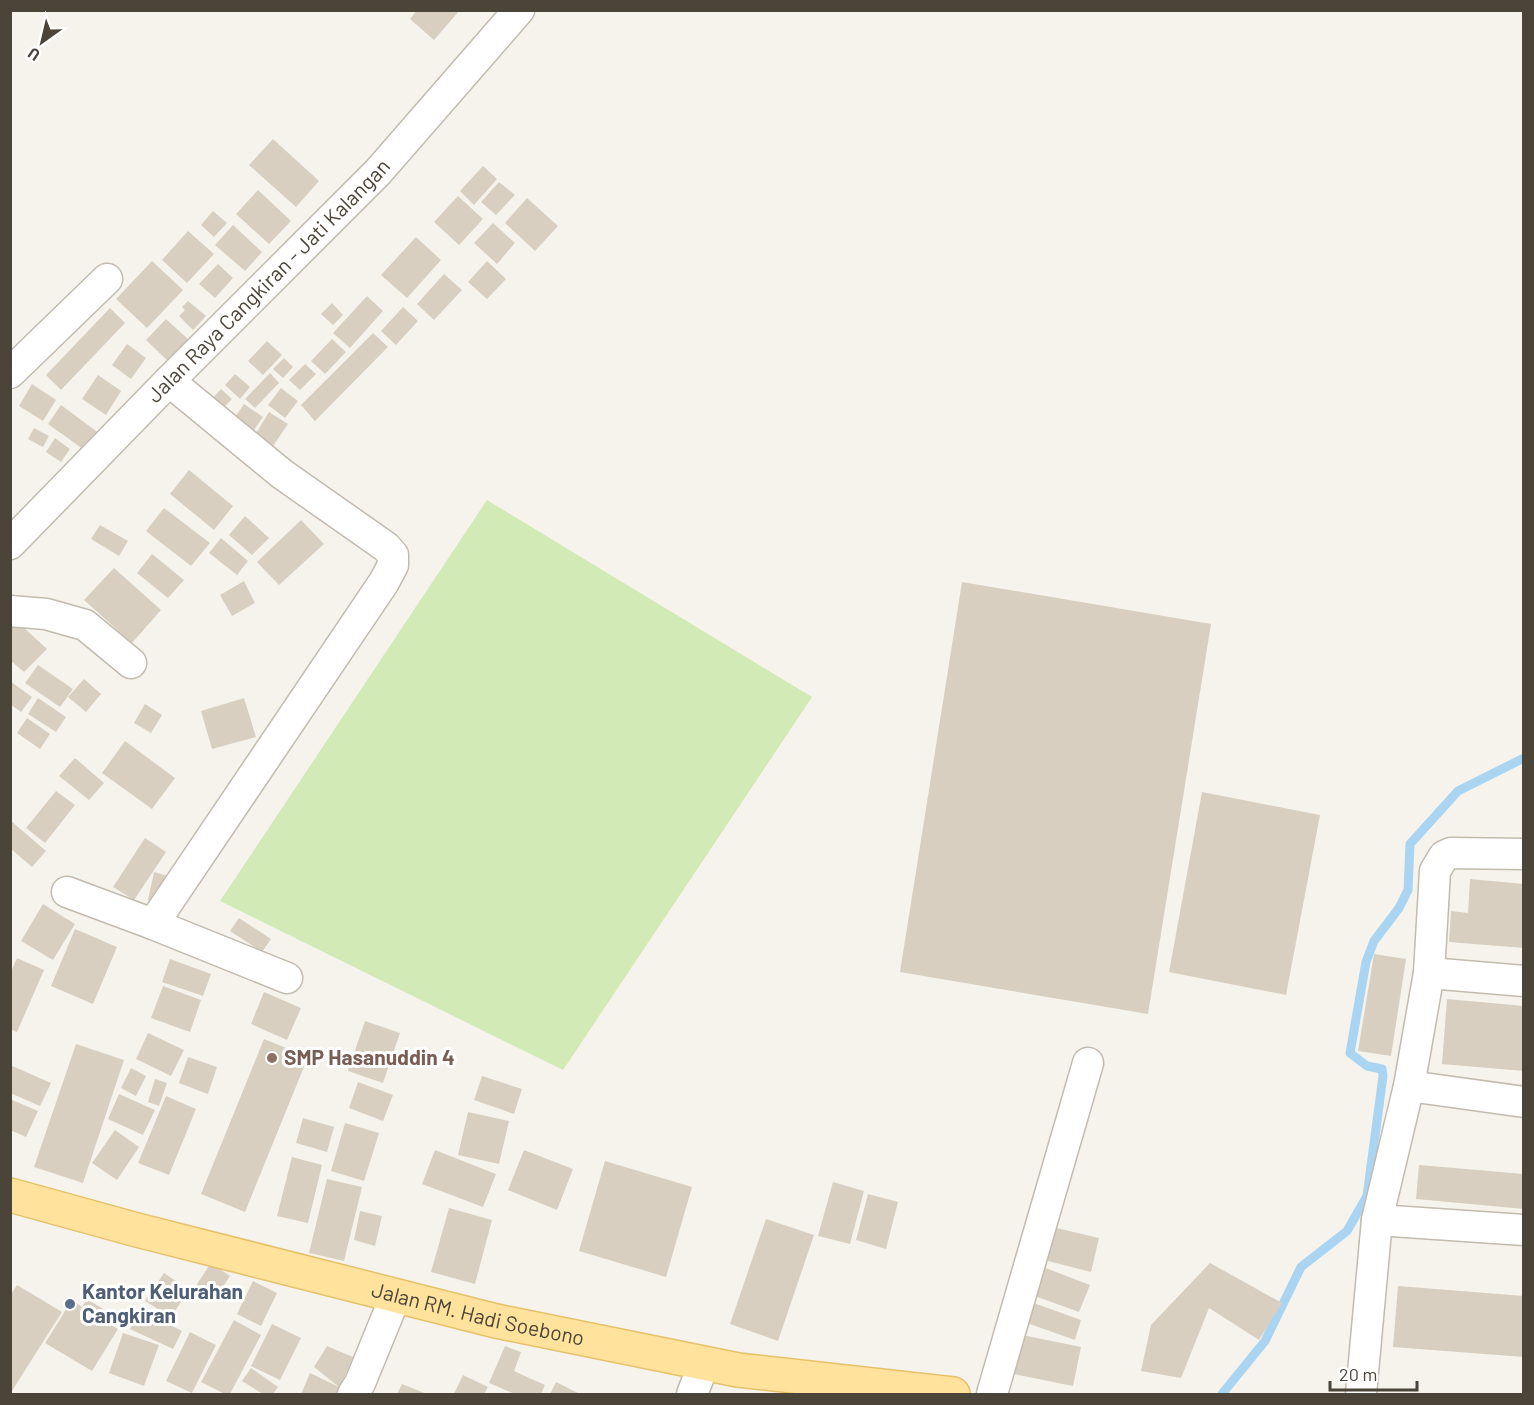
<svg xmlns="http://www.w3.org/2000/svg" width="1534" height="1405" viewBox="0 0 1534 1405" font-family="Barlow,sans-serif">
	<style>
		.green { fill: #d2eab5 }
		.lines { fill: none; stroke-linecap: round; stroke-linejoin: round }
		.stream { stroke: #a9d4f2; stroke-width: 9 }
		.building { fill: #d8cfc1 }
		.minor-casing { stroke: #c2bbae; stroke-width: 33 }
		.major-casing { stroke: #e6c16a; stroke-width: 36 }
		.minor { stroke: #fff; stroke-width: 30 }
		.major { stroke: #ffe39c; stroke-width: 33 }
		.education-dot { fill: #8d6e63; stroke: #fff; stroke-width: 2 }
		.service-dot { fill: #5c6f8a; stroke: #fff; stroke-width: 2 }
		.labels { text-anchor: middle; stroke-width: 6; stroke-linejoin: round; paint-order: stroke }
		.street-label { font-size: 21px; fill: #4b4439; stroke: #fff }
		.education-label { font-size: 21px; font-weight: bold; fill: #785e54; stroke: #fff; text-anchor: start }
		.service-label { font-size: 21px; font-weight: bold; fill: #4e5e75; stroke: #fff; text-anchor: start }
	</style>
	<rect width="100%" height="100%" fill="#f6f3ec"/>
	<path class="green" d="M487,500l325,197 -249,373 -343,-169z"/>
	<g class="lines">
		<path class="stream" d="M1222,1394l43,-53 36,-74 46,-36 20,-35 16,-120 -1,-7 -15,-3 -17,-13 16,-91 8,-21 25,-33 9,-18 2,-46 48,-53 66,-33"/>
	</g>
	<path class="building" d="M417,10h43l-26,30 -24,-21z
		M273,139l46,42 -23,26 -47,-42z
		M483,166l14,13 -23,26 -14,-14z
		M499,182l16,13 -19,20 -15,-13z
		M258,190l33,31 -22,23 -33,-30z
		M458,196l25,23 -24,26 -25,-23z
		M527,198l31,28 -23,25 -30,-28z
		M213,211l14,12 -13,14 -13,-12z
		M493,223l22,20 -18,21 -23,-21z
		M233,225l29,27 -17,19 -30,-26z
		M188,231l26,23 -27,29 -25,-23z
		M416,237l25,23 -34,38 -26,-23z
		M152,261l31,29 -36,38 -31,-29z
		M487,261l19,18 -19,20 -19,-17z
		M218,264l15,14 -18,20 -16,-14z
		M444,274l18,16 -28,30 -17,-16z
		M367,296l16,15 -33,37 -17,-15z
		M188,301l18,15 -13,14 -14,-14 6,-6 -3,-3z
		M332,303l11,12 -10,10 -12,-11z
		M403,307l15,14 -22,24 -15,-14z
		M110,308l15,15 -64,67 -15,-15z
		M166,319l24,22 -20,22 -24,-23z
		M373,333l15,14 -73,74 -14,-16z
		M332,339l14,13 -21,22 -14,-13z
		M267,341l15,14 -19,20 -15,-14z
		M127,344l19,14 -15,21 -19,-14z
		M284,358l9,9 -10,11 -10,-9z
		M305,364l11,10 -16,16 -11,-10z
		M270,373l9,10 -24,25 -10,-9z
		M235,374l15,13 -10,12 -15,-14z
		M98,375l23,16 -15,24 -24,-16z
		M32,384l24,16 -13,21 -24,-15z
		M281,388l17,13 -13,17 -17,-13z
		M221,389l11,10 -17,17 -10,-10z
		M244,404l19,13 -11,16 -19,-13z
		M61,405l39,29 -13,18 -39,-28z
		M269,412l19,12 -17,25 -18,-11z
		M34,428l15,8 -6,11 -15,-8z
		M55,438l15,11 -9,13 -15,-10z
		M189,470l44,36 -19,24 -44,-36z
		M164,508l46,35 -19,23 -45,-35z
		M245,516l24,22 -17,17 -23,-20z
		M301,520l23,24 -45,41 -22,-23z
		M100,525l28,16 -9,15 -28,-17z
		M221,538l27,23 -11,14 -28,-22z
		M152,554l32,26 -16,18 -31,-25z
		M114,568l47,42 -29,33 -48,-43z
		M244,581l11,22 -23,13 -12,-21z
		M962,582l249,42 -63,390 -248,-42z
		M10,615l37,34 -23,23 -14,-12z
		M38,665l35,24 -13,18 -35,-24z
		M84,679l17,15 -15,18 -18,-15z
		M10,681l22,16 -11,15 -11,-8z
		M38,698l28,19 -10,15 -28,-18z
		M244,698l12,39 -44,12 -11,-38z
		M145,704l17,11 -11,18 -17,-10z
		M27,718l23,16 -10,15 -23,-16z
		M125,741l50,37 -23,31 -50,-36z
		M75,758l29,25 -15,17 -30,-24z
		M56,791l19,14 -30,38 -19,-15z
		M1202,792l118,23 -34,180 -117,-23z
		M10,820l36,31 -14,16 -22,-19z
		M145,838l21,14 -32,48 -21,-13z
		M154,872l14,4 -7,28 -13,-4z
		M1470,879l54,5v64l-75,-6 2,-31 17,2z
		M43,904l32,20 -22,36 -32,-19z
		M239,918l32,21 -9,13 -32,-21z
		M75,929l42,18 -24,57 -42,-18z
		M1374,954l32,5 -15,97 -33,-5z
		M17,958l27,12 -27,62 -7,-3v-55z
		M170,959l41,15 -8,22 -41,-14z
		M163,986l38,14 -11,32 -39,-14z
		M264,992l37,16 -14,32 -36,-16z
		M1447,999l77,7v65l-82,-7z
		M365,1021l35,12 -17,50 -35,-12z
		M148,1033l36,17 -13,26 -35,-17z
		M264,1039l44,18 -63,155 -44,-18z
		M76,1044l48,16 -41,123 -49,-16z
		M188,1057l29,10 -9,27 -29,-11z
		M10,1065l41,18 -11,23 -30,-13z
		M131,1068l15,8 -10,20 -15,-8z
		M482,1076l40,13 -8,25 -40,-14z
		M155,1079l12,4 -8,23 -11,-4z
		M358,1082l35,13 -10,26 -34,-13z
		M119,1094l36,16 -12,25 -35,-16z
		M166,1096l30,13 -27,66 -31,-12z
		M10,1099l28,12 -12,26 -16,-7z
		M468,1112l41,9 -10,43 -41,-9z
		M303,1118l31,9 -7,25 -31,-9z
		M345,1123l34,10 -15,48 -33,-10z
		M115,1130l24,17 -22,33 -25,-17z
		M435,1150l61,24 -13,33 -61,-23z
		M524,1150l49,19 -16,41 -49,-20z
		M292,1157l30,8 -14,58 -31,-7z
		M605,1161l87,26 -26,90 -87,-26z
		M1419,1165l105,9v35l-108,-10z
		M327,1179l35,8 -18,74 -35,-8z
		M833,1182l31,9 -14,53 -32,-8z
		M868,1194l30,8 -12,47 -30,-9z
		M449,1208l43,12 -17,64 -44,-12z
		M360,1211l22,5 -7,30 -21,-6z
		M766,1219l48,16 -36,106 -48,-17z
		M1052,1227l47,11 -8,34 -47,-12z
		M211,1263l19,13 -16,24 -19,-13z
		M1210,1263l72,40 -23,37 -50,-32 -28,70 -40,-7 10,-46z
		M1043,1267l47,18 -11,27 -47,-17z
		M164,1273l25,17 -18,27 -26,-16z
		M253,1281l24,12 -16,33 -24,-12z
		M17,1285l45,27 -52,82v-98z
		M1398,1286l126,10v61l-131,-10z
		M87,1299l21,13 -5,8 15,9 -26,42 -47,-28 27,-43 10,7z
		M1031,1302l50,18 -6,20 -51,-18z
		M140,1310l42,21 -9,18 -43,-20z
		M234,1320l27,15 -31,59h-5l-24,-12z
		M272,1324l29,14 -21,42 -29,-14z
		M190,1332l26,13 -24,48 -26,-12z
		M123,1333l36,12 -15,41 -35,-13z
		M1012,1333l69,14 -8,39 -69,-14z
		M327,1346l26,11 -16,37h-36l9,-21 29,14 -25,-20z
		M505,1346l16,6 -7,19 31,14 -4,9h-26l-26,-11z
		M251,1368l27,19 -5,7h-10l-21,-13z
		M463,1375l25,12 -4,7h-30z
		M556,1382l24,12h-30z
		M402,1384l25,10h-30z"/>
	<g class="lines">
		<defs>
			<g id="minor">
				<path d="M10,373l97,-94"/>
				<path d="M169,381l113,93 104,73 7,8v10l-9,17 -231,342 134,54"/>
				<path id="s1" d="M10,544l159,-163 209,-209 141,-162"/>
				<path d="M10,611l36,3 39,11 46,38"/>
				<path d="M67,892l86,32"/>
				<path d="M1429,973l95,8"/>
				<path d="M1409,1086l115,16"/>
				<path d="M1377,1220l147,10"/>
				<path d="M353,1394l7,-11 36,-88"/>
				<path d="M692,1394l12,-30"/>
				<path d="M992,1394l96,-331"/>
				<path d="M1361,1394l16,-174 32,-134 20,-113 6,-102 9,-15 7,-3 73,1"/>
			</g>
			<g id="major">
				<path id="s2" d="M10,1195l127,35 359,91 242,49 215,24"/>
			</g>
		</defs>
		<use href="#minor" class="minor-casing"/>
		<use href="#major" class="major-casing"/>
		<use href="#minor" class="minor"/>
		<use href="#major" class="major"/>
	</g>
	<circle class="education-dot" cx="272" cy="1058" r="6"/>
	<circle class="service-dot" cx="70" cy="1304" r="6"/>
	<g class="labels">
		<g class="street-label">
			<text dy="7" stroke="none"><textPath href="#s1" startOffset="369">Jalan Raya Cangkiran - Jati Kalangan</textPath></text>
			<text dy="7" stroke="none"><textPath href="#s2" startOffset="483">Jalan RM. Hadi Soebono</textPath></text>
		</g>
		<g class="education-label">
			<text x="284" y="1065">SMP Hasanuddin 4</text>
		</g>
		<g class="service-label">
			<text x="82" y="1299">Kantor Kelurahan<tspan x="82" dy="24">Cangkiran</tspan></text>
		</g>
	</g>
	<rect width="1534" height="1405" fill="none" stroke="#4b4439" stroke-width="24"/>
	<g transform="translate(42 42) rotate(214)" stroke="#ffffff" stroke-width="4.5" paint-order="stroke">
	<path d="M0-4.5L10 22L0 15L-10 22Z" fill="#4b4439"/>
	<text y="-9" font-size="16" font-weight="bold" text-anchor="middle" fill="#4b4439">U</text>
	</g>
	<path d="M1330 1381v9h87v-9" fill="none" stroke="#4b4439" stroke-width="3"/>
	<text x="1339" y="1381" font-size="18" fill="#4b4439" stroke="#ffffff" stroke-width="4.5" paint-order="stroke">20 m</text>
</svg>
